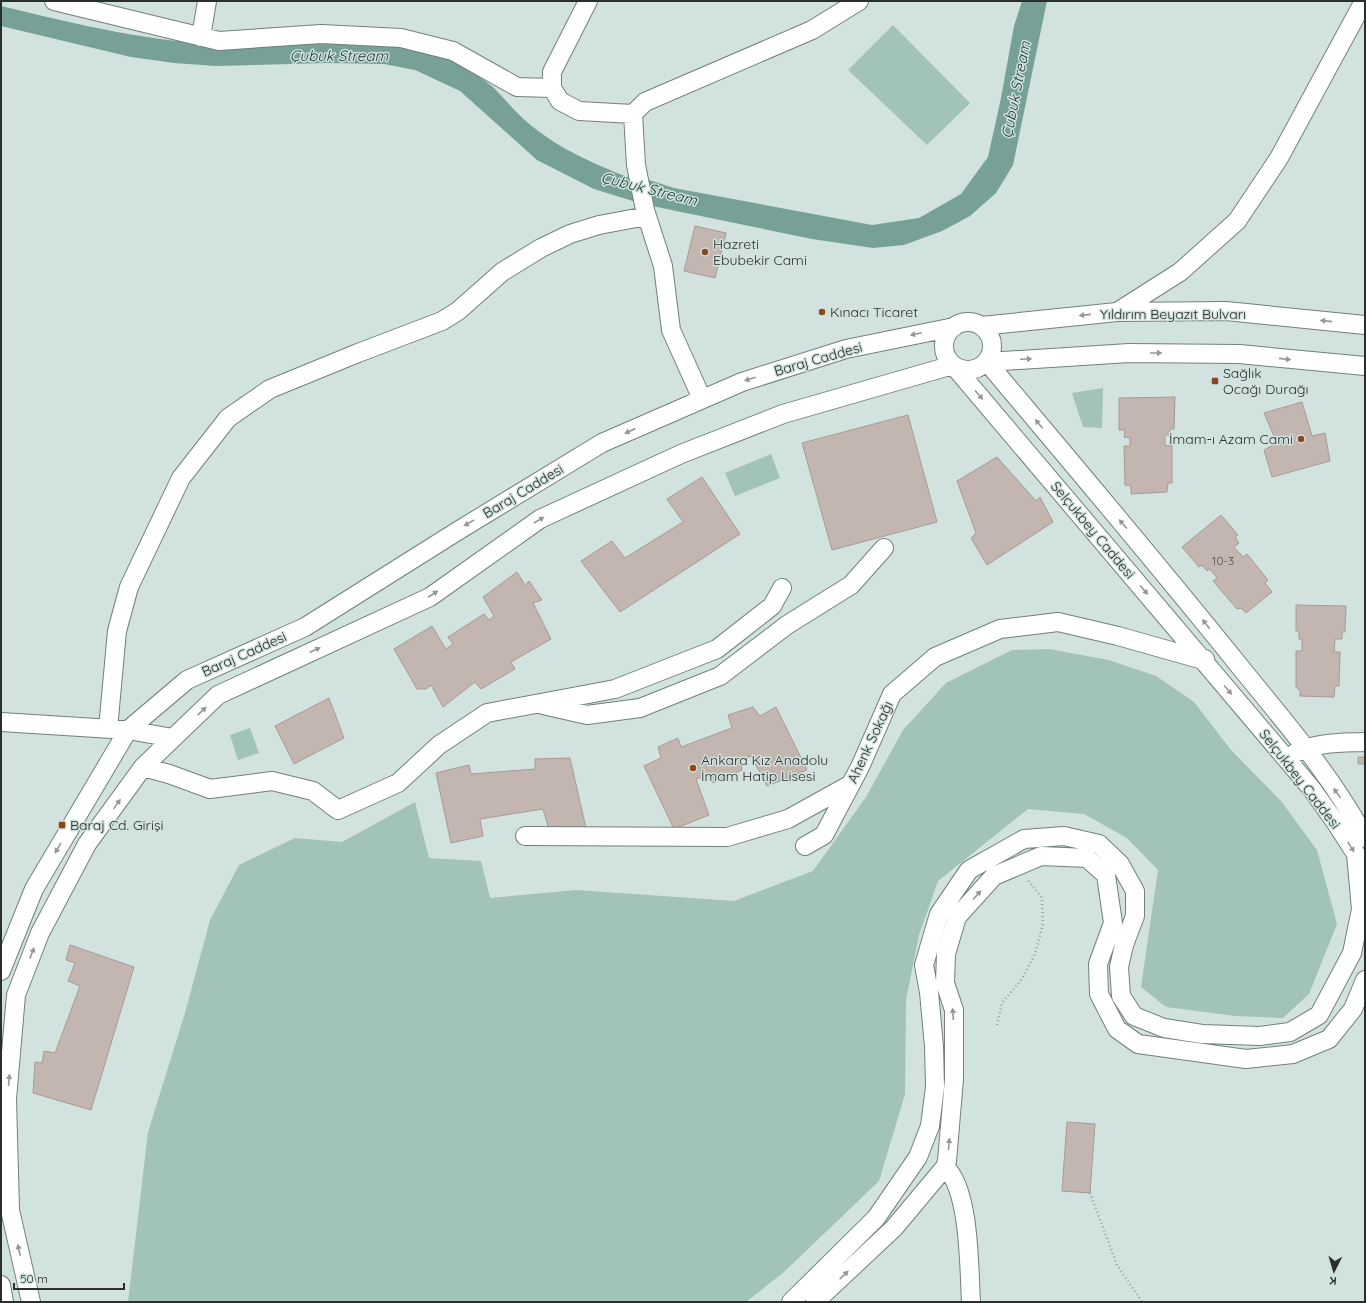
<svg xmlns="http://www.w3.org/2000/svg" width="1366" height="1303" viewBox="0 0 1366 1303" font-family="Quicksand,sans-serif">
	<style>
		.green { fill: #a1c3ba }
		.water { fill: #77a096 }
		.building { fill: #c3b5af; stroke: #a89b94 }
		.lines { fill: none; stroke-linecap: round; stroke-linejoin: round }
		.minor-casing { stroke: #72807c; stroke-width: 20 }
		.path { stroke: #96a29f; stroke-width: 2.5; stroke-dasharray: 1 3; stroke-linecap: butt }
		.minor { stroke: #fff; stroke-width: 18 }
		.oneway { fill: #949796 }
		.poi-dot { fill: #8c471f; stroke: #d2e2de; stroke-width: 1.5 }
		.labels { text-anchor: middle; stroke-width: 3; stroke-linejoin: round; paint-order: stroke }
		.number-label { font-size: 12px; fill: #50504e }
		.poi-label { font-size: 14px; fill: #292f2d; stroke: #d2e2de; text-anchor: start }
		.street-label { font-size: 14px; fill: #292f2d; stroke: #d2e2de }
		.water-label { font-size: 15px; font-style: italic; fill: #153c34; stroke: #d2e2de }
	</style>
	<rect width="100%" height="100%" fill="#d2e2de"/>
	<path class="green" d="M893,25l77,78 -43,42 -79,-75z
		M1103,388l-1,40 -19,-1 -11,-34z
		M771,454l9,24 -45,18 -10,-23z
		M1049,649l60,11 47,16 38,26 37,48 50,51 36,49 20,74 -28,70 -26,24 -47,-2 -70,-9 -25,-20 17,-117 -31,-32 -43,-24 -56,-5 -90,72 -19,54 -13,65 -1,94 -26,87 -95,91 -38,30h-618l20,-170 37,-119 25,-93 29,-55 56,-27 47,4 73,-40 14,56 52,3 9,37 86,-8 158,11 79,-30 53,-74 37,-67 43,-47 66,-33z
		M250,728l9,25 -21,7 -8,-25z"/>
	<path class="water" d="M1022,1h25l-34,164 -17,28 -26,23 -28,15 -38,14 -31,3 -61,-9 -160,-33 -3,-26 25,8 198,37 47,-7 42,-24 27,-37 13,-59 13,-72z
		M1,6c79,19 152,37 233,39 61,1 138,-11 195,7 22,7 48,21 65,36 11,11 21,24 33,34 30,26 67,42 103,56l6,24 -42,-13 -57,-29 -77,-69 -45,-21 -31,-6 -58,-1 -110,3 -42,-3 -43,-6 -130,-31z"/>
	<path class="building" d="M695,226l31,7 -11,45 -31,-7z
		M1175,397l-1,32h-4v6h-5v11l7,-1v38h-4l-1,9 -36,2v-8l-6,-1 -1,-39h6v-8l-6,-1 1,-7h-6v-32z
		M1302,402l10,34 13,-3 5,28 -58,16 -8,-27 13,-7 -13,-30z
		M908,415l29,107 -105,28 -30,-107z
		M997,457l39,44 4,-4 13,25 -66,43 -16,-27 5,-5 -19,-52z
		M702,477l38,57 -120,78 -39,-51 31,-20 13,17 58,-36 -16,-23z
		M1221,515l17,20 -3,2 4,6 -5,4 9,10 4,-3 21,26 -3,3 7,9 -26,21 -5,-5 -4,1 -24,-28 4,-3 -7,-9 -3,2 -5,-6 -3,2 -17,-20z
		M517,572l8,13 4,-4 13,19 -9,3 18,36 -40,23 4,7 -34,20 -6,-7 -32,25 -12,-22 -5,4h-9l-23,-40 38,-23 14,23 7,-5 -5,-7 36,-23 5,6 5,-4 -11,-19z
		M1296,605l50,1 -1,26h-3v7h-7l-1,13h6l-1,34h-4l-1,11 -34,-1v-6l-4,-3v-36h6v-12h-3v-8h-3z
		M329,698l15,40 -50,26 -19,-38z
		M753,707l7,9 16,-9 31,63 -40,16 -16,-30 -10,3 1,11 -29,13 -5,-8 -12,4 13,36 -35,14 -30,-63 17,-8 -3,-11 20,-9 3,9 51,-19 -4,-13z
		M1358,757h7v7h-7z
		M570,758l16,70 -37,1 -6,-20 -63,10 3,17 -32,7 -15,-70 33,-8 2,9 64,-5v-10z
		M70,945l64,22 -43,143 -58,-17 2,-31 7,1 2,-12 11,2 25,-67 -12,-5 7,-18 -9,-3z
		M1067,1122l28,2 -5,69 -28,-2z"/>
	<g class="lines">
		<defs>
			<path id="minor" d="M54,1l165,40 102,-7 80,4 52,13 64,36 35,1
				M588,1l-36,71v16l8,13 19,10 54,3
				M201,37l6,-36
				M1117,312l63,-40 57,-51 42,-63 85,-157
				M944 346a24 24 0 1 1 48 0a24 24 0 1 1-48 0Z
				M981,326l136,-14 109,-1 139,14
				M987,362c84,100 168,199 250,301 45,56 94,111 128,175
				M987,362l142,-9 110,1 126,12
				M702,399l-31,-69 -8,-64 -18,-56 -9,-45 -3,-51 12,-12 167,-72 47,-29
				M543,705l44,10 53,-7 80,-32 67,-51 64,-40 33,-37
				M1,722l127,8 45,8
				M108,729l9,-98 12,-44 52,-109 47,-60 42,-29 88,-36 84,-32 16,-10 44,-39 39,-24 29,-14 29,-9 48,-9
				M1295,753c22,-11 46,-10 70,-11
				M143,767l26,7 41,15 62,-8 41,10 25,19 60,-27 41,-38 48,-32 128,-24 102,-40 55,-43 10,-18
				M525,836l202,1 61,-18 63,-35
				M805,846l19,-11 36,-68 32,-73 43,-37 65,-28 58,-7 60,14 85,24 2,-1
				M1,971l33,-82 94,-159 59,-50 118,-53 151,-95 146,-89 140,-61 104,-33 108,-22
				M945,1167c25,22 24,101 26,135
				M1,1285l3,17
				M31,1302l-21,-92 -3,-111 9,-104 24,-62 47,-89 56,-77 75,-72 212,-98 110,-78 141,-65 102,-40 170,-49 358,423 25,35 20,31 5,55 -9,44 -33,62 -29,17 -30,4 -58,-2 -38,-6 -30,-12 -13,-20 -2,-29 5,-22 11,-29v-25l-15,-27 -21,-20 -35,-8 -40,3 -55,31 -30,44 -15,51 5,27 5,54 1,41 -5,39 -12,31 -42,61 -85,84
				M815,1302l79,-74 51,-61 2,-6 7,-82v-69l-9,-27 1,-29 11,-37 37,-41 47,-20 46,2 19,17 7,48 -15,41 1,30 18,35 21,15 108,15 47,-5 36,-15 24,-30 12,-29"/>
		</defs>
		<use href="#minor" class="minor-casing"/>
		<path class="path" d="M997,1025l5,-22 20,-24 13,-25 8,-30 -1,-26 -15,-19
			M1090,1193l27,72 25,37"/>
		<use href="#minor" class="minor"/>
	</g>
	<defs><path id="oneway-solid" d="M-6-.8H1V-3.2L6.5 0L1 3.2V.8H-6Z"/></defs>
	<g class="oneway">
		<use href="#oneway-solid" transform="translate(1085 315) rotate(174)"/>
		<use href="#oneway-solid" transform="translate(1326 321) rotate(-174)"/>
		<use href="#oneway-solid" transform="translate(916 334) rotate(168)"/>
		<use href="#oneway-solid" transform="translate(1156 353)"/>
		<use href="#oneway-solid" transform="translate(1026 359) rotate(-3)"/>
		<use href="#oneway-solid" transform="translate(1285 359) rotate(6)"/>
		<use href="#oneway-solid" transform="translate(750 379) rotate(162)"/>
		<use href="#oneway-solid" transform="translate(979 395) rotate(50)"/>
		<use href="#oneway-solid" transform="translate(1039 424) rotate(-130)"/>
		<use href="#oneway-solid" transform="translate(630 431) rotate(156)"/>
		<use href="#oneway-solid" transform="translate(539 520) rotate(-30)"/>
		<use href="#oneway-solid" transform="translate(469 523) rotate(149)"/>
		<use href="#oneway-solid" transform="translate(1123 524) rotate(-130)"/>
		<use href="#oneway-solid" transform="translate(1144 590) rotate(50)"/>
		<use href="#oneway-solid" transform="translate(433 594) rotate(-33)"/>
		<use href="#oneway-solid" transform="translate(1206 624) rotate(-129)"/>
		<use href="#oneway-solid" transform="translate(315 650) rotate(-25)"/>
		<use href="#oneway-solid" transform="translate(1228 690) rotate(50)"/>
		<use href="#oneway-solid" transform="translate(202 711) rotate(-44)"/>
		<use href="#oneway-solid" transform="translate(1337 793) rotate(-126)"/>
		<use href="#oneway-solid" transform="translate(117 804) rotate(-54)"/>
		<use href="#oneway-solid" transform="translate(1351 847) rotate(58)"/>
		<use href="#oneway-solid" transform="translate(58 848) rotate(120)"/>
		<use href="#oneway-solid" transform="translate(977 895) rotate(-48)"/>
		<use href="#oneway-solid" transform="translate(32 953) rotate(-69)"/>
		<use href="#oneway-solid" transform="translate(953 1014) rotate(-94)"/>
		<use href="#oneway-solid" transform="translate(9 1080) rotate(-85)"/>
		<use href="#oneway-solid" transform="translate(949 1144) rotate(-85)"/>
		<use href="#oneway-solid" transform="translate(19 1250) rotate(-103)"/>
		<use href="#oneway-solid" transform="translate(844 1275) rotate(-43)"/>
	</g>
	<g class="poi-dot">
		<circle cx="705" cy="252" r="4"/>
		<circle cx="822" cy="312" r="4"/>
		<rect x="1211" y="377" width="8" height="8" rx="2"/>
		<circle cx="1301" cy="439" r="4"/>
		<circle cx="693" cy="768" r="4"/>
		<rect x="58" y="821" width="8" height="8" rx="2"/>
	</g>
	<g class="labels">
		<g class="number-label">
			<text x="1223" y="565">10-3</text>
		</g>
		<g class="poi-label">
			<text x="713" y="249">Hazreti<tspan x="713" dy="16">Ebubekir Cami</tspan></text>
			<text x="830" y="317">Kınacı Ticaret</text>
			<text x="1223" y="378">Sağlık<tspan x="1223" dy="16">Ocağı Durağı</tspan></text>
			<text x="1293" y="444" text-anchor="end">İmam-ı Azam Cami</text>
			<text x="701" y="765">Ankara Kız Anadolu<tspan x="701" dy="16">İmam Hatip Lisesi</tspan></text>
			<text x="70" y="830">Baraj Cd. Girişi</text>
		</g>
		<g class="street-label">
			<text x="1173" y="319">Yıldırım Beyazıt Bulvarı</text>
			<text transform="translate(818 359) rotate(-16)" y="5">Baraj Caddesi</text>
			<text transform="translate(523 491) rotate(-31)" y="5">Baraj Caddesi</text>
			<text transform="translate(1093 530) rotate(50)" y="5">Selçukbey Caddesi</text>
			<text transform="translate(244 654) rotate(-24)" y="5">Baraj Caddesi</text>
			<text transform="translate(870 742) rotate(-65)" y="5">Ahenk Sokağı</text>
			<text transform="translate(1300 779) rotate(52)" y="5">Selçukbey Caddesi</text>
		</g>
		<g class="water-label">
			<text x="339" y="61">Çubuk Stream</text>
			<text transform="translate(1016 90) rotate(-79)" y="5">Çubuk Stream</text>
			<text transform="translate(649 189) rotate(14)" y="5">Çubuk Stream</text>
		</g>
	</g>
	<rect width="1366" height="1303" fill="none" stroke="#292f2d" stroke-width="4"/>
	<g transform="translate(1334 1271) rotate(185)" stroke="#d2e2de" stroke-width="3" paint-order="stroke">
	<path d="M0-3L7 15L0 10L-7 15Z" fill="#292f2d"/>
	<text y="-6" font-size="11" font-weight="bold" text-anchor="middle" fill="#292f2d">K</text>
	</g>
	<path d="M14 1283v6h110v-6" fill="none" stroke="#292f2d" stroke-width="2"/>
	<text x="20" y="1283" font-size="12" fill="#292f2d" stroke="#d2e2de" stroke-width="3" paint-order="stroke">50 m</text>
</svg>
